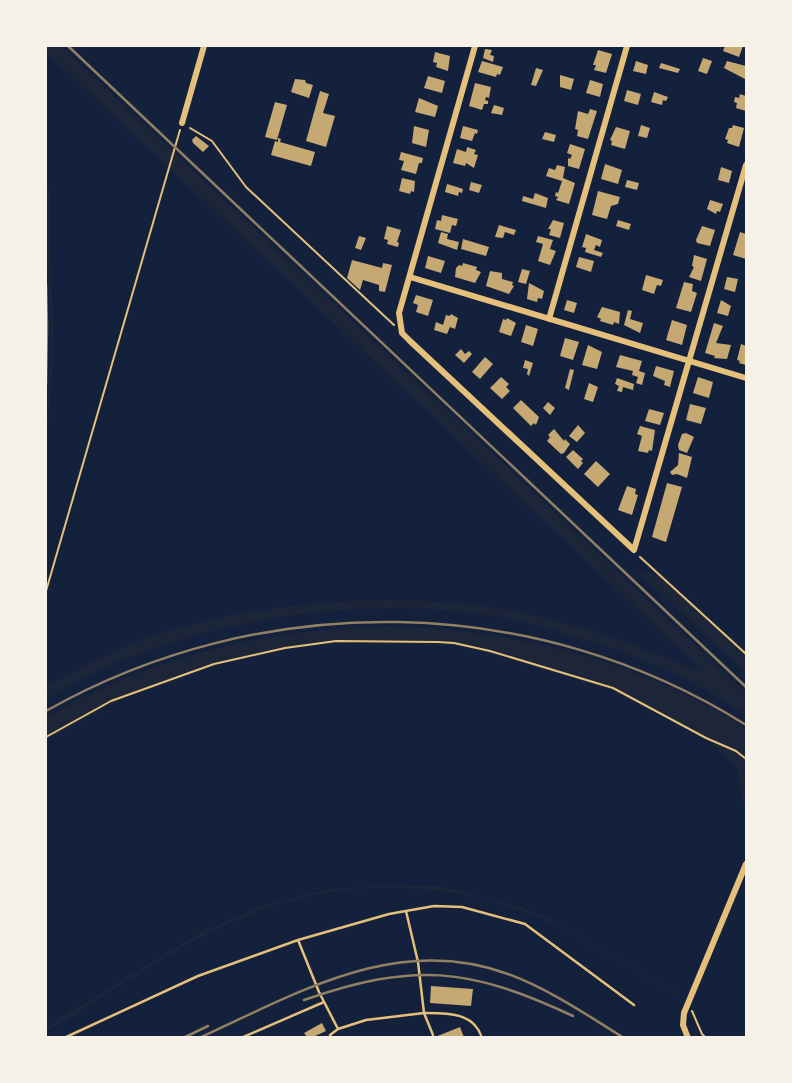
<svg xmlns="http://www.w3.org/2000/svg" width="792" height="1083" viewBox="0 0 792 1083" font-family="'DejaVu Sans',sans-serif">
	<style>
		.green { fill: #1d2539 }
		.building { fill: #c6a872 }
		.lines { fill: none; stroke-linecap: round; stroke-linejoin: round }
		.path { stroke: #e5c07b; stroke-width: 2 }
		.service { stroke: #e5c07b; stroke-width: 2.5 }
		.minor { stroke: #e5c07b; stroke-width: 6 }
		.rail { stroke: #918062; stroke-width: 2.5 }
	</style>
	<rect width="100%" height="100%" fill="#14213d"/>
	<path class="green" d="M46,46h15l685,647v22c-25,-16 -51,-32 -78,-44 -21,-9 -43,-17 -64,-26 -11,-5 -24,-6 -36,-10 -129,-46 -305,-29 -432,20 -31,11 -61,28 -90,44v-12c40,-22 81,-44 125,-57 108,-32 252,-40 362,-15 56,13 108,32 161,55l5,-3 -653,-615z
		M46,180l3,11 5,157 -8,96 5,-106 -5,-96z
		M632,567l16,10 -6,-9 16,10 -6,-10 94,83v22z
		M390,626c93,3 185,20 271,57 30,12 58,29 85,45v84l-10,-46 -29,-26 -25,-15 -75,-37 -119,-35 -36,-8 -114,-2 -48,6 -70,15 -91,31 -83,45v-23c105,-61 222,-88 344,-91z
		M374,886h65l82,21 26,11 136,78h-3c-21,-15 -46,-26 -69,-39 -21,-12 -42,-26 -64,-36 -86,-40 -197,-45 -285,-11 -74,27 -149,81 -216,122v-5l157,-96 53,-23 67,-18z"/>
	<path class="building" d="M725,46h18l-4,11 -16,-6z
		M485,49l7,1 -2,5 4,1 -1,6 -10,-4z
		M598,50l14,4 -6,19 -12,-3 2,-5h-3z
		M435,52l15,4 -2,15 -12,-4 1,-4 -4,-1z
		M703,58l9,3 -5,13 -9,-3z
		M482,61l21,6 -3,8 -3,-1 -1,3 -18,-5z
		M636,61l12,4 -2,9 -13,-3z
		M727,61l19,5 -1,13 -21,-11z
		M661,63l19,6 -2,4 -19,-5z
		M536,68l7,2 -7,16 -5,-1z
		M560,75l14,4 -3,11 -11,-3z
		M428,76l17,5 -3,12 -18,-5z
		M295,79l10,1 1,3 7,2 -4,13 -18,-6z
		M590,80l13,4 -3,13 -14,-4z
		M475,83l16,4 -2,11 -3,-1 -1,3 3,1v3h-4l-2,6 -13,-4z
		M627,90l14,4 -3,11 -14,-4z
		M320,91l9,3 -6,19 12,3 -9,31 -20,-6z
		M654,92l14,5 -2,4 -3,-1 -1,5 -11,-3z
		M740,94l6,2v15l-10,-3 1,-5 -3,-1 1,-5 4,1z
		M419,98l19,8 -3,11 -20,-5z
		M275,102l12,3 -10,35 -12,-3z
		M494,105l10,3 -2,7 -11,-2z
		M590,109l7,2 -9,28 -11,-3 1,-6 -3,-1 3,-18 10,3z
		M641,125l9,3 -3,10 -9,-2z
		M733,125l11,3 -5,19 -12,-4 1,-3 -3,-1 4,-11h3z
		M414,126l15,4 -3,17 -14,-4z
		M463,126l15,4 -1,4 -2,-1 -3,8 -12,-3z
		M616,127l14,4 -5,18 -14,-4 1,-4 -2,-1z
		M545,132l11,3 -2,7 -12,-3z
		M196,136l13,10 -6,6 -10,-9 -1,-3z
		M278,138l3,1 -1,3 35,10 -4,14 -40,-11 4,-14 3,1z
		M570,144l15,5 -6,20 -11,-3v-8l2,1 2,-4 -5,-2z
		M467,147l9,3 -2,4 4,1 -4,13 -8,-5 -1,3 -12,-3 4,-14 9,3z
		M401,152l22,6 -1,5h-3l-3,11 -15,-4 3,-9 -5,-1z
		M605,164l17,6 -4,14 -17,-5z
		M557,165l8,2 -2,11 12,5 -6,21 -13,-4 2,-3 -3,-1 1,-4 2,1 4,-12 -16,-5 3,-8 6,2z
		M721,167l11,4 -3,12 -11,-3z
		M402,178l13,3 -1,11 -3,-1 -1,3 -11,-3z
		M627,180l12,3 -2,7 -12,-3z
		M471,182l11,3 -3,8 -10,-3z
		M447,184l16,5 -1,4 -3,-1 -1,4 -13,-4z
		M598,191l22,6 -2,7 -7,2 -4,13 -15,-4z
		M535,193l13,5 -2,10 -24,-7 1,-5 10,3z
		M710,200l13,4 -3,8 -3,-1 -1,3 -9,-5z
		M442,215l16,4 -2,7 -4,-1 -2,8 -15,-4 2,-9 4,1z
		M553,220l11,3 -4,15 -11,-3 2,-6h-3z
		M618,220l13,4 -2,6 -13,-4z
		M499,225l17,5 -2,5 -9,-3 -2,6 -8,-1z
		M387,226l14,4 -4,12 2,1 -1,4 -11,-3 1,-4 -4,-1z
		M702,226l13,4 -5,16 -13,-3 -1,-3z
		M441,232l7,2 -1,5 12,3 -2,8 -19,-7z
		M740,232l6,2v25l-13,-4z
		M586,234l16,6 -2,7 -4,-2 -2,5 9,3 -2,4 -16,-5 1,-4 -4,-1z
		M359,236l7,2 -5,12 -6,-2z
		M538,236l15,4 -3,9 6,2 -6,14 -12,-4 5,-17 -7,-2z
		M463,239l26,8 -3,9 -25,-7z
		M694,255l13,4 -6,22 -12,-4 5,-10 -2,-1z
		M428,256l17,5 -4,12 -16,-5z
		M579,257l15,4 -3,11 -15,-5z
		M352,260l30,8 1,-5 9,2 -7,27 -6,-1v-6l-16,-5 -3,10 -13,-12z
		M463,263l14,4 -1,3 5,2 -6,11 -20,-6 1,-9 3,-3 3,1z
		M522,269l8,2 -4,13 -8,-2z
		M490,271l12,2v6l11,3 -1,3 2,1 -5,8 -23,-8z
		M646,275l17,5 -2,6 -4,-1 -3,9 -12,-4z
		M727,277l11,2 -3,13 -11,-3z
		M684,282l9,2 -1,7 5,2 -6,19 -15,-4z
		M529,283l15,8 -2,8 -4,-1 -1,4 -10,-3z
		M416,295l17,5 -5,16 -12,-4 2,-7 -5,-2z
		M567,300l10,3 -3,10 -10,-3z
		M721,300l10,6 -3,10 -11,-3z
		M602,307l18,5 -1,12 -5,-2 -1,3 -13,-4 1,-2 -4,-2z
		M628,310l4,1 -2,8 13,4 -3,10 -16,-8z
		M451,314l7,4 -3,11 -5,-2 -3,7 -13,-4 2,-8 7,3 3,-10 4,1z
		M507,318l9,5 -5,13 -12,-4 4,-13 3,1z
		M672,320l15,5 -5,20 -16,-5z
		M714,323l9,3 -7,17 15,2 -4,14 -13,-1 1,-2 -10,-3z
		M526,325l12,4 -5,17 -12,-4z
		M565,338l14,4 -6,18 -13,-4z
		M741,344l5,2v19l-7,-2 1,-2 -3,-1z
		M588,345l14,7 -5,17 -15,-4z
		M461,349l4,5 4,-3 3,3 -8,9 -9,-8z
		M620,355l22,6 -3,10 6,2 -3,12 -6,-2 2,-6 -6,-2 1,-4 -17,-4z
		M485,357l8,7 -13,15 -8,-7z
		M525,360l8,3 -4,13 -2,-2 1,-5 -5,-1z
		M656,366l18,5 -4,16 -6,-2 1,-4 -12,-5z
		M570,369l4,1 -5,20 -4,-2z
		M501,377l8,7 -3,3 4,4 -8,8 -12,-11z
		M698,377l15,5 -4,16 -16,-5z
		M617,378l17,6 -1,6 -10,-3 -1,5 -5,-1 2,-5 -4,-2z
		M589,383l9,4 -5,15 -9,-3z
		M521,400l18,17 -3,8 -2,-2 -3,3 -18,-18z
		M548,402l7,6 -5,7 -7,-7z
		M690,404l16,4 -5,16 -15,-4z
		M649,409l15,4 -4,12 -15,-4z
		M578,425l7,8 -8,9 -8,-6z
		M640,426l15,4 -3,21 -3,-1 -1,3 -10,-2 4,-15 -5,-2z
		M554,429l10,12 1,-2 5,5 -6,9 -3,1 -14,-13 3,-4 -2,-2z
		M686,433l8,4 -7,16 -8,-3 -1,-5 4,-11z
		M573,450l10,9 -2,2 2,2 -5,6 -12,-12z
		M679,453l13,4 -5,21 -10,-4 -5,1 -2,-3 8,-7z
		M596,461l14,13 -12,13 -14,-13z
		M667,483l15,4 -16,55 -14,-5z
		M627,486l9,3 -1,5 3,1 -6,20 -14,-5z
		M431,986l42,3 -2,17 -41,-3z
		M322,1023l4,8 -13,6h-6l-3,-4z
		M460,1027l4,10h-29z"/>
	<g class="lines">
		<path class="path" d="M190,128l22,13 34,46 148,138
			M640,557l106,97
			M46,591l134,-461
			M46,737l65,-36 103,-37 71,-16 51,-7 102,1 16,1 36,8 123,37 93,50 30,13 10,8
			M692,1011l10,23 4,4"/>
		<path class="service" d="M298,940l21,52 19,37 28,-9 58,-7 -6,-51 -12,-51
			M433,1035l-9,-22c23,0 50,-1 58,25
			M64,1038l134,-62 100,-36 91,-26 45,-8 28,1 63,17 109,81
			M241,1038l83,-36
			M331,1038l-1,-3 8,-6"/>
		<path class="minor" d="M475,46l-76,267 3,20 8,8 224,209 112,-385
			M182,123l22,-77
			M410,277l336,101
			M549,319l78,-273
			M688,1038l-5,-13 1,-12 62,-149"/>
		<path class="rail" d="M68,46l678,641
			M46,284l1,43 -1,58
			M46,711c217,-123 489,-119 700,14
			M304,1000c110,-38 164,-33 269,16
			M183,1038l25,-12
			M199,1038c99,-45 198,-105 309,-64 41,15 79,41 116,64"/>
	</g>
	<rect width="792" height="1083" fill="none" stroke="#f6f1e7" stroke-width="94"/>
</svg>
